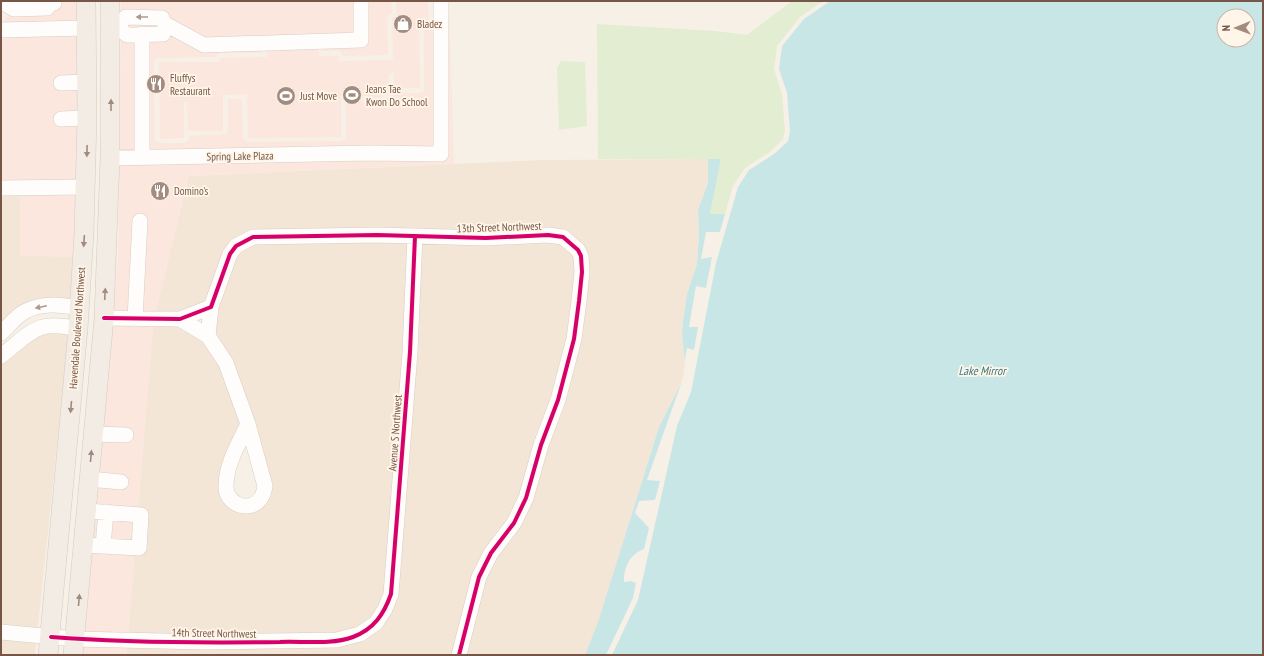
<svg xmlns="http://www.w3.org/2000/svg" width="1264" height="656" viewBox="0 0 1264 656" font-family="'PT Sans Narrow',sans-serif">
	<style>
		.residential { fill: #f3e6d7 }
		.commercial { fill: #fbe7dd }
		.green { fill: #e3edd1 }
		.water { fill: #c9e6e7; fill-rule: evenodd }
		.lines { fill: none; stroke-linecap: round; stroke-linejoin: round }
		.minor-casing { stroke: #d8cdc5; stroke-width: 16 }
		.major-casing { stroke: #d5cbc4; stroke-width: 20 }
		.minor { stroke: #fefdfb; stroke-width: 15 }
		.major { stroke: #f2ece4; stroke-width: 19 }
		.cycleway-casing { stroke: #fff5e8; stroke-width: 6 }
		.cycleway { stroke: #d6006c; stroke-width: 4 }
		.oneway { fill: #ac998f }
		.oneway2 { fill: #a18a7e }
		.labels { text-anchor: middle; stroke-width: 3.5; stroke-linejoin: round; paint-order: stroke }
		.poi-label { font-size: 11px; fill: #755647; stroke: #fff5e8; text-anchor: start }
		.street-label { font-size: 11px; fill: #755647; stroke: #fff5e8 }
		.water-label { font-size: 12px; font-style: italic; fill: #3d7983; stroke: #fff5e8 }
	</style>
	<rect width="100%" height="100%" fill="#f7f0e7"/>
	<path class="residential" d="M708,159v24l-10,27 1,24 -2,30 -10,30 -4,27 -1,14 3,25 -2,18 -24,49 -61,195 -13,33h-120l17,-69 79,-180 20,-162 -95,-11 -234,-1 -46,69 -25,12 -26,1 34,-138 354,-16z
		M1,193h19l56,64 -4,44 -71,25z
		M377,241h32l-1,62 -11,150 -11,140 -6,14 -9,12 -7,6 -14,7 -14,3 -131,2 -77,-2 25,-311 26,1 25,15 17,25 20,59 -17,41 -4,24 7,14 7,6 13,2 10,-2 7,-5 5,-8 2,-11 -5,-19 -13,-42 2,-3 -3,-1 -20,-59 -18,-27 2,-26 20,-52 4,-6 15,-8z
		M421,242h140l12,10 3,13 -8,73 -16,60 -31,99 -69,158h-325v-10l116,3 138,-23z
		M45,330l24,2 -34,323h-34v-292z"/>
	<path class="commercial" d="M21,1h56l1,22 -77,2z
		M121,1h268l2,1 1,11 -5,4 1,38 -44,1 -4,-5h-17v-3l-61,1v4h-42l-5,4 -58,1 -3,5 1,77 5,3h25l4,-3v-4l37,-2 2,-3v-32h14l1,39 4,4 96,-1 3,-4v-37h17l2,8h16l5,-3v-7l6,-1 2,-4h26l4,-2v-61l8,-1 1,-2v-26h16l5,163 -265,12 -34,138 -42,-1 5,-55z
		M396,1h32l1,25h-10l1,62h-26v-15h-5v21h-8v10h-13v-8h-27v41l-93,1 -1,-44 -24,1v36h-35l-1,-29h-3v36l-24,1 -1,-77h61v-4l47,-1v-8l51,-1 1,8h20v5l54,-1 -1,-43h5z
		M78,33l-1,149 -64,1 -12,-3v-144z
		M77,192l-1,65 -56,-1v-63z
		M112,323l41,1 -25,311 -43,-1z
		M84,644l43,1v10h-44z"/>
	<path class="green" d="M792,1h31l-23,16 -23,29 -3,23 8,25 3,37 -2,8 -12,12 -26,17 -12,18 -8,28h-15l11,-55h-123l-1,-135 118,7 32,4z
		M561,61l24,1 2,64 -28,4 -2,-62z"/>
	<path class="water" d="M830,1h433v654h-651l26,-55 39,-174 14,-34 25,-129 22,-76 11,-17 25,-16 14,-13 2,-10 -3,-38 -8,-24 3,-23 22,-27zM1224,16h24v24h-24z
		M708,159h13l-11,55h15l-5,18h-14l-5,27 11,-2 -6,31 -10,-2 -7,41h9l-4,23 -7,-2 -2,12 -3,-25 1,-14 4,-27 10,-30 2,-30 -1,-24 10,-27z
		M682,381l-35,99 13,1 -5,19 -16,1 -4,12 14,15 -5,21c-15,6 -20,18 -20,33l7,-1 5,2 -3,15 -27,57h-21l13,-33 61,-195z"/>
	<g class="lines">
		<defs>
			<path id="minor" d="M5,4l9,5 33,-1 4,-5h3v-2
				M110,26h6l11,9 36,-1 3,-7 -4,-9 -36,-1 -10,9
				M166,27l3,-1 35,19 157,-5v-39
				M1,30l85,-2
				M61,83l25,-1
				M61,119l26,-1
				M142,157v-123
				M110,158l259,-5 72,1v-153
				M1,188l85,-1
				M211,307l-3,29 18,27 22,61 17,62c-4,31 -40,22 -39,0 0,-22 13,-43 22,-62
				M104,318l76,1 31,-12 19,-53 6,-8 17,-9 124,-2 109,3 62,-3 15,2 15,13 3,6 1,16 -3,29 -5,38 -16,61 -17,45 -15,53 -12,25 -23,30 -12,24 -20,78
				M135,319l5,-98
				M180,319l28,17
				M1,333c8,-7 14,-16 23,-21 18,-10 37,-7 55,-4
				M1,356c31,-24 35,-37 77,-27
				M93,434l33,1
				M89,479l32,3
				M84,545l55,3 2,-33 -54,-4
				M103,546l3,-34
				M1,632l74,7 130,3 132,-2 23,-6 16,-11 9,-14 6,-15 19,-242 5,-116"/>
			<path id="major" d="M48,655l30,-326 6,-95 3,-116 -1,-117
				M73,655l31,-337 6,-160v-157"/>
		</defs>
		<use href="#minor" class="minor-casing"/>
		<use href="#major" class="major-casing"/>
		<use href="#minor" class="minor"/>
		<use href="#major" class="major"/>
		<defs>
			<path id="cycleway" d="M104,318l76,1 31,-12 19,-53 6,-8 17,-9 124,-2 109,3 62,-3 15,2 15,13 3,6 1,16 -3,29 -5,38 -16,61 -17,45 -15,53 -12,25 -23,30 -12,24 -20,78
				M51,637c76,6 153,6 229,5 23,-1 51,3 73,-5 21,-8 31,-23 38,-43l19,-242 5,-116"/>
		</defs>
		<use href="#cycleway" class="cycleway-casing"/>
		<use href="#cycleway" class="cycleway"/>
	</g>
	<defs><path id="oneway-solid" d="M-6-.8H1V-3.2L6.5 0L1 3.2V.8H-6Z"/></defs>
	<g class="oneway">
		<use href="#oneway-solid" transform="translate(142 17) rotate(-180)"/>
		<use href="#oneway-solid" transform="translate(41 307) rotate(168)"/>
	</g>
	<g class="oneway2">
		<use href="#oneway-solid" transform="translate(111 105) rotate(-90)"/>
		<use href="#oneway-solid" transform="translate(87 151) rotate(91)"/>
		<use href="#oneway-solid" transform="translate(84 241) rotate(94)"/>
		<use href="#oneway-solid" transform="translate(105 294) rotate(-87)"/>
		<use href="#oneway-solid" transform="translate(71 407) rotate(95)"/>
		<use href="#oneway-solid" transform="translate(91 456) rotate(-85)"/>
		<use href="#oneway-solid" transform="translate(79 600) rotate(-85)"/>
	</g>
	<defs>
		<symbol id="shop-disc" viewBox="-11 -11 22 22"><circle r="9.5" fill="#a28c7f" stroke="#fff5e8"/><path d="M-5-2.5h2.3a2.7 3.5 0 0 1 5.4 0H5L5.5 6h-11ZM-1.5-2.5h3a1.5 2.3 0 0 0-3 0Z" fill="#fff"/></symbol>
		<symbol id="restaurant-disc" viewBox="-11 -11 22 22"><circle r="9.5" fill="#a28c7f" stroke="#fff5e8"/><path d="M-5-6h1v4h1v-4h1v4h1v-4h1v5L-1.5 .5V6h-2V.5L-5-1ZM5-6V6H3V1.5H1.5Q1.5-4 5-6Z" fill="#fff"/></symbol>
		<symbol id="stadium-disc" viewBox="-11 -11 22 22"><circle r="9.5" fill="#a28c7f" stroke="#fff5e8"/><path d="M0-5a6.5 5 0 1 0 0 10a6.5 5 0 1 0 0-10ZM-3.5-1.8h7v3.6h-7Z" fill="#fff"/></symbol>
	</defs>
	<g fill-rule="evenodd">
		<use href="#shop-disc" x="392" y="13" width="22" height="22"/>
		<use href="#restaurant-disc" x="145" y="73" width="22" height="22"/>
		<use href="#stadium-disc" x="341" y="84" width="22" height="22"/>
		<use href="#stadium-disc" x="275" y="85" width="22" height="22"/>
		<use href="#restaurant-disc" x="149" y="180" width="22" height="22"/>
	</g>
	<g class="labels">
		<g class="poi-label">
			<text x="417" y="28">Bladez</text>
			<text x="170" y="82">Fluffys<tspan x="170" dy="13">Restaurant</tspan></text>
			<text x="366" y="93">Jeans Tae<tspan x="366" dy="13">Kwon Do School</tspan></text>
			<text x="300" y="100">Just Move</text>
			<text x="174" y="195">Domino's</text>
		</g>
		<g class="street-label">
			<text transform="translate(240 156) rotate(-1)" y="4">Spring Lake Plaza</text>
			<text transform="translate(499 227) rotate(-2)" y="4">13th Street Northwest</text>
			<text transform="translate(77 328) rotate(-86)" y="4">Havendale Boulevard Northwest</text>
			<text transform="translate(395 433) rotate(-86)" y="4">Avenue S Northwest</text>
			<text transform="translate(214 633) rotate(1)" y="4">14th Street Northwest</text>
		</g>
		<g class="water-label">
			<text x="982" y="375">Lake Mirror</text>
		</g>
	</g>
	<rect width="1264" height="656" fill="none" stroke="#755647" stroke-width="4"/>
	<g transform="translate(1236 28) rotate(269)"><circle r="19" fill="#fff5e8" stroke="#c8b5a8"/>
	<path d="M0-3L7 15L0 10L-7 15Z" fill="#a28c7f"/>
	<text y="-6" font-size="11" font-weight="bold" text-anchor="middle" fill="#755647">N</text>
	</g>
</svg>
